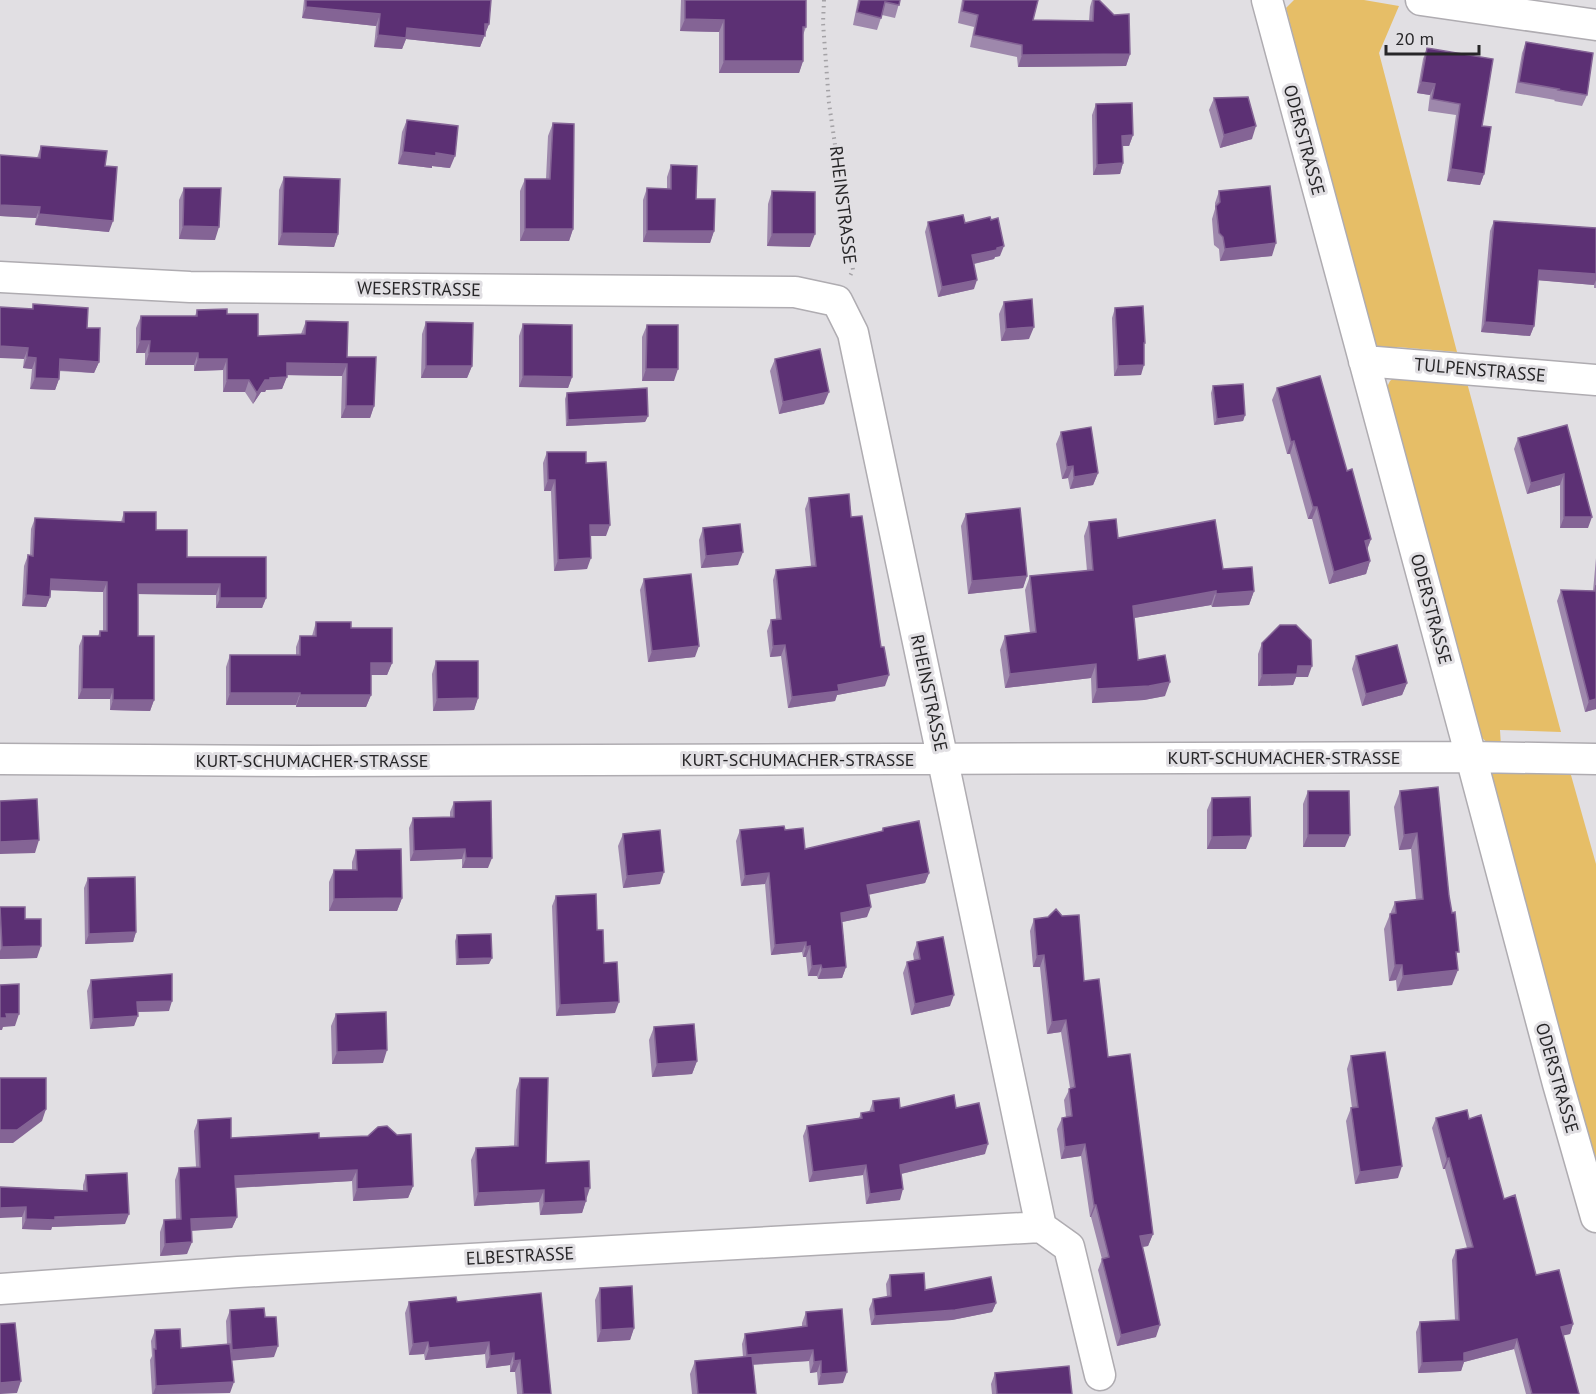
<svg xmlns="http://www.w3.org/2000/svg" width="1596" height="1394" viewBox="0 0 1596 1394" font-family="'PT Sans',sans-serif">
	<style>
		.green { fill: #e6be67 }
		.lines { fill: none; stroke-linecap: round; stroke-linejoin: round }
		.street-casing { stroke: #afacb1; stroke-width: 33 }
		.path { stroke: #a4a2a6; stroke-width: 4; stroke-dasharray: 1.5 4.5; stroke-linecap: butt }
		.street { stroke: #fff; stroke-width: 30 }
		.wall { fill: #9e88ac }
		.shaded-wall { fill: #846495 }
		.building { fill: #5c3074; stroke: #846495; stroke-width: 1.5 }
		.labels { text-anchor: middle; stroke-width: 6; stroke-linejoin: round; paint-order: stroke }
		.street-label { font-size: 18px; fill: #272628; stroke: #e1dfe3 }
	</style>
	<rect width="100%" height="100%" fill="#e1dfe3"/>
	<path class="green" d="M1294,0h70l35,6 -20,47 78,299 -60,-5 -3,5 -15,-3 -6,-7 -87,-334z
		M1397,375l69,4 95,353 -61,-2 1,16c-12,0 -16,-4 -23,-14l-92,-343 4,-8z
		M1490,767l79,1 27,96v302z"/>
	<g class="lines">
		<defs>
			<path id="street" d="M1267,0l204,757 87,327 38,133
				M1421,0l175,25
				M0,277l190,10 605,5 42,9 16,32 188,894 28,20 31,128
				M1364,361l232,19
				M0,759l305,2 1166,-4 125,2
				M0,1289l238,-17 803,-45"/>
		</defs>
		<use href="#street" class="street-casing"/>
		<path class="path" d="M824,0l-1,23 6,80 24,167 -3,6"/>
		<use href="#street" class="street"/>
	</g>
	<path class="wall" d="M304,0h187l-2,24 -9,23 -74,-8 -4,10 -28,-2 2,-21 -74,-8z
		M681,0h125v27l-3,8v26l-4,12h-80v-41l-39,-1z
		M858,0h42l-5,18 -13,-3 -5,15 -24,-5z
		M962,0h76l-5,20 56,1 1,-14 2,-7h6l32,54 -4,12 -108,1 -1,-10 -47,-10 4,-20 -16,-4z
		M1526,42l61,53 -5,11 -28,-5 1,-1 -40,-7 7,-40z
		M1427,48l55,78 2,48 -4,11 -33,-4 9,-66 -28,-4 2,-16 -13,-2 6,-34z
		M1214,98l38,41 -32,9 -11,-38z
		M1096,104l37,31 -4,11h-6v17l-3,11 -27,1 -1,-60z
		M407,120l43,48 -18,-2v2l-34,-4 4,-32z
		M553,123l20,106 -4,12h-49v-50l5,-12h21l2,-43z
		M41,146l64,20 4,66 -74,-7 1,-7 -36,-2v-61l37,3z
		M671,165l25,34 18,32 -4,12 -67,-1v-42l4,-12 20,1v-12z
		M284,177l54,57 -4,13 -56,-2 1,-55z
		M184,188l31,52 -36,-1v-39z
		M772,191l38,56 -43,-1 1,-42z
		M1219,191l53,65 -52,5 -1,-12 -5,-4 -2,-26 3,-10v-6z
		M1494,221l102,7v60h-2v-3l-56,-5 -4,46 -4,10 -49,-4 9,-101z
		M928,222l37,1 35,33 -5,1 -1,2 -20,5v25l-36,8 -13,-65z
		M1004,302l25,37 -28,2 -2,-27z
		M33,304l54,24 12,34 -5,11 -35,-2v8l-4,11 -25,-1 2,-20 -9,-1 1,-9z
		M1115,308l29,40 -3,27 -27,1 -2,-58z
		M197,310l30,4 31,22 43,-2 5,-13 41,36 27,49 -4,12h-29l1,-42 -55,-1 -5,14 -16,1 -1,2h-4l-8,12 -8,-12h-22v-22l-29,1v-6h-49v-12h-9v-25l5,-12h54z
		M426,322l46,44 -5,12h-46l1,-44z
		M523,324l49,53 -4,11 -49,-1v-51z
		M647,325l27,56h-32v-44z
		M775,359l49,45 -45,10 -9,-43z
		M1213,386l32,29 -2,6 -29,4 -3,-32z
		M1277,388l70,83 24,68 -4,11 3,11 -4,13 -37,10 -17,-65h-4l-18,-65h-3l-15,-54z
		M567,393l81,23 -3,6 -79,4 -1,-27z
		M1567,425l21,103h-28v-43l-33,9 -13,-45 4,-11z
		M1061,432l37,41 -5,12 -23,4 -2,-11 -6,1 -6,-35z
		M547,452l39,11 20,73h-15l-4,33 -33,2 -3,-80h-7l-1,-28z
		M809,498l42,19 34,169 -48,9 -2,6 -47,7 -7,-52 -11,1 -3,-26 4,-11 5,-1 -3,-39 3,-10 35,-4 -6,-57z
		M124,512l32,18 31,27 79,41 -4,10h-46v-13l-78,-1v42l16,64 -4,11 -40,-1v-11h-32l1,-53 4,-10h15l2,-5h3v-39l-53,-2v7l-4,10 -24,-1 2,-40 4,-11 2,1 1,-27 4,-11 86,4z
		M966,514l61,62 -4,12 -55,6 -7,-68z
		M1089,522l29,16 105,31 31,22 -5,14 -37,2 -1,-2 -77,13 4,42 27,36 -21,4 -52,3 -1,-25 -86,10 -5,-38 5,-14 25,-3 -5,-43 5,-14 57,-5 -3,-35z
		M703,528l35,37 -37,3 -2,-28z
		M1596,558v151l-11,3 -28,-111 4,-11 32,1z
		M644,579l51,78 -47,5 -8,-72z
		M316,622l35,6 41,35 -5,12h-16v20l-5,12h-70v-2h-70v-38l4,-12h66v-8l4,-11h12z
		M1262,643l46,34h-12l-3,8 -35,1v-32z
		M1356,656l51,27 -5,12 -40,11 -10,-37z
		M436,661l42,37 -4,12 -41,1 -1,-37z
		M1308,791l37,56h-42v-43z
		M1400,791l49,105 7,62 -4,27 -55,6 -1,-11 -7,1 -5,-52 11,-27 21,-2 -5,-51 -12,1 -5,-43z
		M1212,798l34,51h-39v-39z
		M454,802l34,66h-26v-9l-52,2 -1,-33 4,-10 37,-1v-5z
		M883,828l46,45 -4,10 -56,11 -2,23 -25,5 4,45 -4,11 -24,1 -1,-3h-9l-2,-19h-3l-1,-5 -31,3 -6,-71 -24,2 -5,-45 4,-11h45l20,19 77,-18z
		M623,834l37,50 -37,4 -5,-42z
		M356,850l46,48 -5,13h-68v-29l5,-12h18v-8z
		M88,878l48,54 -3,10 -48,2 -1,-56z
		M556,896l41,34 18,83 -59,3 -4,-110z
		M0,907l25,12 12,39 -37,1z
		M1034,919l50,62 24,76 45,177 -5,12 -6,1 14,90 -39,9 -19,-76 4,-11 -11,-42h-1l-9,-61 -20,3 -4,-30 5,-11 4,-1 -2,-17 6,-12 -9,-56 -14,2 -7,-67h-7l-3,-36z
		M457,935l32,29 -33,1 -1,-24z
		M917,942l33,64 -39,9 -8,-42 4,-11 7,-2 -1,-6z
		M91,980l78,31 -31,1 -4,14 -44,3 -3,-38z
		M336,1014l47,49 -51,1 -1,-38z
		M654,1027l43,34 -5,13 -40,3 -3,-37z
		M1351,1056l47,122 -43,6 -9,-63 5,-13h1l-5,-39z
		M520,1078l26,85 40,37 -4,13 -42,2 -1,-13 -65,4 -3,-46 5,-12 38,-2 2,-56z
		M873,1101l27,7h56l29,46 -84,20 -1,26 -34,4 -3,-29 -54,7 -6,-46 4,-10 52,-8 2,-5 8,-1z
		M1436,1118l33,1 67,156 37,49 -3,10 -7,1 16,59h-53l-12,-45 -50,13 -3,9 -43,2 -2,-41 4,-10 35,-2 -3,-60 4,-10 11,-2 -22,-79h-2l-11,-41z
		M198,1120l33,18h88l94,48 -5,12 -55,3 -1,-20 -116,7 1,29 -5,11 -41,3 -4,23 -27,2v-24l4,-12 12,-1 -1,-39 4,-12 17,-1 -2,-36z
		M86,1175l39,49 -73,3 -1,3 -29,-1v-12l-22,-30 83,3v-5z
		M890,1275l35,15 71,13 -4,9 -40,8 -81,5 -2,-16 4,-10 14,-2 -1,-13z
		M600,1288l34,40 -4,12 -33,2 -2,-42z
		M541,1293l10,101h-34l-2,-22h-5v-7l-24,3 -1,-14 -60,6 -1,-6 -15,1 -4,-42 4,-11h48z
		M230,1310l35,7 9,40 -42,3 -2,33 -78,1 -2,-34 2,-4 -1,-15 4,-11 26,18 46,-4 -1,-23z
		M806,1312l37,71 -25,2 -1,-13 -7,1 -1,-12 -56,4 3,29h-64l-2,-20 5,-13 48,-4 -1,-13 3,-10 57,-7v-4z
		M995,1373l77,21h-80l-1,-10z"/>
	<path class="shaded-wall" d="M306,7l74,7 -4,12 -74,-8z
		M685,19l39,1 -5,12 -39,-1z
		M485,24h4l-9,23 -74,-8 -4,10 -28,-2 4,-12 29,-7z
		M1130,54l-4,12 -108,1 4,-12z
		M724,61h79l-4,12h-80z
		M1421,82l14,2 -5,11 -13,-2z
		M1256,126l-4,13 -32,9 4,-13z
		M1133,135l-4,11h-11l4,-10z
		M403,152l33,1 19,3 -5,12 -18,-2v2l-34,-4z
		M1123,163l-3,11 -27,1 4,-10z
		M1451,169l33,5 -4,11 -33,-4z
		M0,205l40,2 -4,11 -36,-2z
		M39,214l74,7 -4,11 -74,-7z
		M183,226l36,1 -4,13 -36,-1z
		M525,229h48l-4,12h-49z
		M647,231h67l-4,12 -67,-1z
		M282,233l56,1 -4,13 -56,-2z
		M772,234h43l-5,13 -43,-1z
		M1276,243l-4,13 -52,5 5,-12z
		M1004,246l-4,10 -5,1 -1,2 -26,6 4,-10z
		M1539,270l57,4v6l-2,5 -59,-5z
		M977,280l-3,9 -36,8 4,-10z
		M1485,322l49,4 -4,10 -49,-4z
		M1034,327l-5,12 -28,2 5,-12z
		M140,341h10l-5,12h-9z
		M0,346l28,2 -4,11 -24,-1z
		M149,353h49l-4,12h-49z
		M27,357l9,1 -4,11 -9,-1z
		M60,359l39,3 -5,11 -38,-3z
		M198,359h29l-4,11 -29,1z
		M287,363l60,1 -5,12 -60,-1z
		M1144,365l-3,10 -27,1 4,-10z
		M426,366h46l-5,12h-46z
		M646,369h32l-4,12h-32z
		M523,376l49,1 -4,11 -49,-1z
		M287,377l-5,12 -16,1 -1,2h-4l-8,12 4,-11 8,-13 5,-2z
		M35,378l24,1 -4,11 -25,-1z
		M227,380h22l-4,12h-22z
		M829,392l-5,12 -45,10 4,-12z
		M346,406h28l-4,12h-29z
		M1245,415l-2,6 -29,4 3,-6z
		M648,416l-3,6 -79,4 2,-6z
		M1294,441l-4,13h-3l4,-12z
		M1073,466l-5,12 -6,1 5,-12z
		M1098,473l-5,12 -23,4 4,-12z
		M1564,474l-4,11 -33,9 4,-11z
		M548,480h7l-4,11h-7z
		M1313,507h4l-5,12h-4z
		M1564,517h28l-4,11h-28z
		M590,525h20l-4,11h-20z
		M1371,539l-5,13 -1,-11z
		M743,552l-5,13 -37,3 5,-12z
		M591,558l-4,11 -33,2 4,-11z
		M1370,561l-4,13 -37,10 5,-12z
		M1027,576l-4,12 -55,6 4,-13z
		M51,579l56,3 -4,10 -56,-2z
		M138,584h82l-4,11 -82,-1z
		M1216,591l-5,14 -83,14 5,-13z
		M1254,591l-5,14 -37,2 4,-13z
		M26,595l24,2 -4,10 -24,-1z
		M220,598h46l-4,10h-46z
		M785,645l-4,11 -11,1 3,-11z
		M699,646l-4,11 -47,5 4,-11z
		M371,663h21l-5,12h-20z
		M1096,664l-5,14 -86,10 5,-14z
		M1298,666h14l-4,11h-12l-3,8 -35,1 4,-11z
		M889,675l-4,11 -48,9 -2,6 -47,7 4,-11 46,-12z
		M1170,682l-5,14 -21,4 -52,3 5,-14z
		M1407,683l-5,12 -40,11 4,-12z
		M82,689h31l-3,10h-32z
		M230,693h70l-4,12h-70z
		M300,695h71l-5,12h-70z
		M478,698l-4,12 -41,1 4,-12z
		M1596,699v10l-11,3 4,-11z
		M113,700h41l-4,11 -40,-1z
		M1417,833l-6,16 -12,1 5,-15z
		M1308,835h42l-5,12h-42z
		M1251,836l-5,13h-39l5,-12z
		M39,840l-4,13 -35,1v-12z
		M465,849l-3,10 -52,2 4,-10z
		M466,858h26l-4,10h-26z
		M664,872l-4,12 -37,4 4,-12z
		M769,873l-4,11 -24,2 4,-10z
		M929,873l-4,10 -62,13 4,-11z
		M402,898l-5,13h-68l5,-12z
		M871,907l-4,10 -30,6 4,-10z
		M136,932l-3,10 -48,2 4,-10z
		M806,942l-4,10 -31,3 4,-10z
		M41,946l-4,12 -37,1v-8l2,-4z
		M810,946l-4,11h-3l3,-10z
		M1044,955l-4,12h-7l4,-11z
		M492,958l-3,6 -33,1 2,-6z
		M821,965l-4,11h-9l4,-10z
		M1395,965h7l-6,15 -7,1z
		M846,967l-4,11 -24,1 4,-10z
		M1458,970l-6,15 -55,6 6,-15z
		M954,995l-4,11 -39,9 4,-11z
		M172,1001l-3,10 -36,1 4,-10z
		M619,1002l-4,11 -59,3 4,-11z
		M6,1014h13l-4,12 -12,1 -1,3h-2v-12z
		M138,1016l-4,10 -44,3 3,-10z
		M1066,1020l-5,12 -14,2 5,-12z
		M387,1050l-4,13 -51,1 5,-12z
		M697,1061l-5,13 -40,3 5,-13z
		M46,1109l-4,12 -29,22h-13v-13z
		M988,1144l-3,10 -89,21 4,-10z
		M1085,1144l-4,12 -20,3 4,-12z
		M1449,1158l-4,11h-2l4,-10z
		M866,1165l-3,10 -54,7 4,-10z
		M1402,1166l-4,12 -43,6 5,-12z
		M357,1170l-5,11 -121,7 4,-12z
		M413,1186l-5,12 -55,3 4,-12z
		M585,1188h5l-4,12z
		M903,1189l-3,11 -34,4 4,-10z
		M544,1190l-5,12 -65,4 4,-13z
		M586,1201l-4,12 -42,2 4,-12z
		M1094,1205h2l-5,12h-1z
		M26,1207l-4,10 -22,1v-10z
		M129,1214l-4,10 -73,3 -1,3 -29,-1 4,-10z
		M237,1217l-5,11 -46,3 5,-12z
		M1153,1234l-5,12 -13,2 5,-12z
		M192,1242l-5,12 -27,2 5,-12z
		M996,1303l-4,9 -40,8 -81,5 4,-9z
		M1573,1324l-3,10 -13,3 4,-10z
		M1160,1325l-4,12 -39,9 4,-11z
		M634,1328l-4,12 -33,2 4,-12z
		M1517,1339l-3,10 -50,13 -3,9 -43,2 4,-10z
		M428,1342l-4,12 -15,1 4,-11z
		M489,1342l-4,12 -60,6 4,-12z
		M278,1346l-4,11 -46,4 4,-11z
		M813,1350l-4,11 -66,4 4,-10z
		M514,1353l-4,12 -24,3 4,-12z
		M520,1360l-5,12h-5l4,-11z
		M821,1361l-4,11 -7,1 4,-11z
		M847,1372l-4,11 -25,2 3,-11z
		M21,1381l-4,12 -17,1v-11z
		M234,1382l-4,11 -77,1 3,-8z"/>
	<path class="building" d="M306,0h185l-2,24h-4v12l-78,-8 -1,10 -28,-3 2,-21 -74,-7z
		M685,0h121v27h-3v34h-79v-41l-39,-1z
		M860,0h40l-1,5 -14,-3 -4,16 -24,-6z
		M964,0h74l-5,20 60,1 1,-21h5l15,15 15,-1 1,40 -108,1v-10l-48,-10 4,-20 -16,-4z
		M1526,42l67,11 -6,42 -29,-5 1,-1 -40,-7z
		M1427,48l66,11 -11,67 9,1 -7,47 -33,-5 9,-65 -28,-5 3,-15 -14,-2z
		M1248,97l8,29 -32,9 -10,-37z
		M1132,103l1,32 -11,1 1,27 -26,2 -1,-61z
		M407,120l51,6 -3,30 -19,-3v3l-33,-4z
		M553,123l21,1 -1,105h-48v-50h25z
		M41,146l66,5 -2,15 12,1 -4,54 -74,-7 1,-7 -40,-2v-50l40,3z
		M671,165l26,1 -1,33h19l-1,32h-67v-43l24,1z
		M284,177l56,2 -2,55 -56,-1z
		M1270,186l6,57 -51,6 -2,-12 -4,-4 -3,-27 4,-4 -1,-11z
		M184,188h37l-2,39 -36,-1z
		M772,191l43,1v42h-43z
		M963,215l2,8 25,-6 1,3 7,-2 6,28 -7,2v2l-25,5 5,25 -35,7 -14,-65z
		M1494,221l102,7v46l-57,-4 -5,56 -49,-4z
		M1032,299l2,28 -28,2 -2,-27z
		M33,304l55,4 -1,20h13l-1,34 -39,-3 -1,20 -24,-1 1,-20 -9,-1 1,-9 -28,-2v-39l33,2z
		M1143,306l2,37h-1v22l-26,1 -3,-58z
		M227,309v5h31v22l47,-2 1,-13 42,1 -1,35h29l-2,49h-28l1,-42 -60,-1v14l-17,1v2h-5l-8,13 -8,-13h-22v-21h-29v-6h-49l1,-12h-10l1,-25h56v-6z
		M426,322l47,1 -1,43h-46z
		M523,324l49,1v52l-49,-1z
		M647,325h31v44h-32z
		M820,349l9,43 -46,10 -8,-43z
		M1320,376l27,95 5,-2 19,70 -6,2 5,20 -36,11 -17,-65h-4l-19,-66 -3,1 -14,-54z
		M1243,384l2,31 -28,4 -4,-33z
		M647,388l1,28 -80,4 -1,-27z
		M1567,425l25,92h-28v-43l-33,9 -13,-45z
		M1091,427l7,46 -24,4 -1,-11 -6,1 -6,-35z
		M547,452h39v11l20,-1 4,63h-20l1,33 -33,2 -3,-80h-7z
		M849,494l2,23 11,-1 19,131h3l5,28 -51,10 1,6 -47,6 -7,-52 -12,1 -2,-26 10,-1 -5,-49 40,-4 -7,-68z
		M1020,508l7,68 -55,5 -6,-67z
		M124,512h32v18h31v27h79v41h-46v-14h-82v52h16v64h-41v-11h-31l1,-53h17v-5h7v-49l-56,-3 -1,18 -24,-2 2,-40 5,1 2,-38 89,4z
		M1116,519l2,19 97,-18 8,49 29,-2 2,24 -38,3v-3l-83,15 5,54 27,-5 5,27 -21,4 -52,3 -1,-25 -86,10 -5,-38 31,-4 -6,-56 63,-6 -4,-48z
		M740,524l3,28 -37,4 -3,-28z
		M691,574l8,72 -47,5 -8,-72z
		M1596,585v114l-7,2 -28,-111 34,1z
		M316,622h35v6h41v35h-21v32h-71v-2h-70v-38h70v-19h16z
		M1280,625h16l15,15 1,26h-14l-1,8 -35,1v-32z
		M1397,645l10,38 -41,11 -10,-38z
		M436,661h42v37l-41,1z
		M1438,787l11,109 3,17 3,-1 4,40h-3l2,18 -55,6 -1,-11h-7l-5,-51 6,-1 -1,-11 28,-3 -6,-66 -13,2 -4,-44z
		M1308,791h41l1,44h-42z
		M1250,797l1,39 -39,1v-39z
		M37,799l2,41 -39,2v-41z
		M491,801l1,57h-26l-1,-9 -51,2 -1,-33 41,-1v-15z
		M919,821l10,52 -62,12 4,22 -30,6 5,54 -24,2 -1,-4 -9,1 -2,-20 -4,1v-5l-31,3 -6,-72 -24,3 -5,-46 44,-4 1,4 18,-2 2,21 78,-18v-3z
		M660,830l4,42 -37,4 -4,-42z
		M401,849l1,49 -68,1v-29h23l-1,-20z
		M135,877l1,55 -47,2 -1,-56z
		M596,894l1,36h6l1,33 13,-1 2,40 -59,3 -4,-109z
		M0,907h25v12h16v27l-39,1z
		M1056,909l6,7 17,-1 5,66 15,-2 9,78 22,-3 23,180 -13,2 20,89 -39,10 -19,-76 7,-2 -13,-52h-2l-9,-61 -20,3 -3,-29 10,-2 -3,-27 6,-2 -9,-67 -14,2 -8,-67 -7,1 -3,-37 14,-2z
		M491,934l1,24 -34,1 -1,-24z
		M943,937l11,58 -39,9 -8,-42 13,-3 -3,-17z
		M172,974v27l-35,1 1,14 -45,3 -2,-39z
		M19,984v30h-13l1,4h-7v-33z
		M386,1012l1,38 -50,2 -1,-38z
		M694,1024l3,37 -40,3 -3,-37z
		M1385,1052l17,114 -42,6 -9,-64 7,-1 -7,-51z
		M0,1078h46v31l-29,21h-17z
		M520,1078h28l-2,85 43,-2 1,27h-5l1,13 -42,2v-13l-66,3 -2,-45 42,-2z
		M954,1095l2,13 23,-5 9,41 -88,21 3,24 -33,5 -4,-29 -53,7 -6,-46 55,-8 -1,-5 13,-2 -1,-10 26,-3 1,10z
		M1467,1110l2,9 12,-4 23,84 11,-4 21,80 23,-5 14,54 -12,3 18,67h-47l-15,-55 -53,14v8l-42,2 -2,-41 39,-2 -3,-70 17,-3 -24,-89 -2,1 -11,-41z
		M231,1118v20l88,-5v5l49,-2 10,-9 9,-1 10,9 14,-1 2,52 -56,3v-19l-122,6 2,41 -46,2 1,23 -27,2 -1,-24 17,-1 -2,-51 21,-1 -2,-47z
		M127,1173l2,41 -74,3v3l-29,-1v-12l-26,1v-21l87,4 -1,-16z
		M924,1273l1,17 66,-13 5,26 -41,7 -80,6 -2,-17 18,-3 -1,-21z
		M632,1286l2,42 -33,2 -1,-42z
		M541,1293l10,101h-28l-3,-34 -6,1v-8l-24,3 -1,-14 -60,6 -1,-6 -15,2 -4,-42 47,-5 1,5z
		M264,1308l1,9h11l2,29 -46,4 -2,-40z
		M842,1309l5,63 -26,2v-13l-7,1 -1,-12 -66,5 -2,-21 62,-8 -1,-14z
		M15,1323l6,58 -21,2v-59z
		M180,1329l1,19 49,-4 4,38 -78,4 -2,-37h2l-1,-19z
		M752,1356l4,38h-58l-3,-33z
		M1069,1366l3,28h-75l-2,-21z"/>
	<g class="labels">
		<g class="street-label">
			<text transform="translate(1304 140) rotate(75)" y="6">ODERSTRASSE</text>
			<text transform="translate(843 205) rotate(83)" y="6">RHEINSTRASSE</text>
			<text transform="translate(419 289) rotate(1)" y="6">WESERSTRASSE</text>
			<text transform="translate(1480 370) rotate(5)" y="6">TULPENSTRASSE</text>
			<text transform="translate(1431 609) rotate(75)" y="6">ODERSTRASSE</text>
			<text transform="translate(929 693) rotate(78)" y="6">RHEINSTRASSE</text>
			<text x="1284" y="764">KURT-SCHUMACHER-STRASSE</text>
			<text x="798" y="766">KURT-SCHUMACHER-STRASSE</text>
			<text x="312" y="767">KURT-SCHUMACHER-STRASSE</text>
			<text transform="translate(1557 1078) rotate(74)" y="6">ODERSTRASSE</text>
			<text transform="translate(520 1256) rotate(-3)" y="6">ELBESTRASSE</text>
		</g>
	</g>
	<path d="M1386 45v9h93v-9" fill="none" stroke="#272628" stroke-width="3"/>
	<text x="1395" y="45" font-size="18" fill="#272628" stroke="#e1dfe3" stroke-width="4.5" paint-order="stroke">20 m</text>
</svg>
